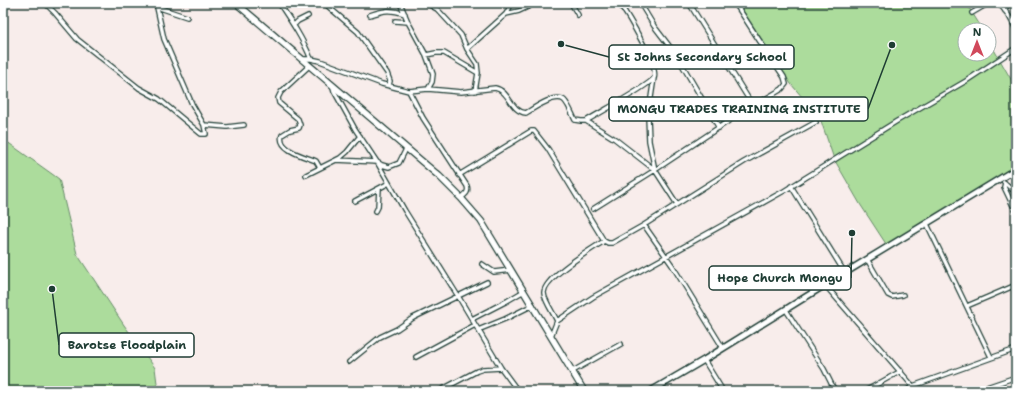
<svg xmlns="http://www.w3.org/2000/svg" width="1019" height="394" viewBox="0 0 1019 394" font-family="'Shantell Sans',sans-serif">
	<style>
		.green { fill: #acdc9c; stroke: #668c68 }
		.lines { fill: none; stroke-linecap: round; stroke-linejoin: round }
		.street-casing { stroke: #1f3d34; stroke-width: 6 }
		.secondary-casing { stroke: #1f3d34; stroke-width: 8 }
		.primary-casing { stroke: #1f3d34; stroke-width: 8 }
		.street { stroke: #fff; stroke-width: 3.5 }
		.secondary { stroke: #fff; stroke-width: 5 }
		.primary { stroke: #fff; stroke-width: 5.5 }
		.leader { fill: none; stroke: #1f3d34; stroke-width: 1.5 }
		.callout-dot { fill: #1f3d34; stroke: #fff; stroke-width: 1.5 }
		.callout { fill: #fff; stroke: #1f3d34; stroke-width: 1.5 }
		.callout-label { font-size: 12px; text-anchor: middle; font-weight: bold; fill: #1f3d34 }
	</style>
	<rect width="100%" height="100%" fill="#f8edeb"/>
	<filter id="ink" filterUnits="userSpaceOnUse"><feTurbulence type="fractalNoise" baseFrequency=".025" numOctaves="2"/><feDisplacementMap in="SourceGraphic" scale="8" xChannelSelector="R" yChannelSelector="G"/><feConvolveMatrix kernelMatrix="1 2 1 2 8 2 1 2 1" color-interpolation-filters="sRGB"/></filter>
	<g filter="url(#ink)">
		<path class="green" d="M738,3h228l17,27h-18v24h24v-13l27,47v82l-128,77 -28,-43 -26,-45 -14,-41 -29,-34z
			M3,139l56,40 18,75 47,71 31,43 3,23h-155z"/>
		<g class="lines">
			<defs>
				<path id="street" d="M45,3l10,10 22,26 62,49 20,11 42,35h5l-2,-9 -12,-21 -28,-65 -8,-36
					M279,3c12,18 24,36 32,56
					M324,3l34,29 29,41 3,8 -1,4
					M400,3l8,19 18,33 7,19 -1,8 -4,7
					M426,3l11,6 24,26 6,14 10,15 1,9 -3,18
					M571,3l7,12
					M640,3l14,23 23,30 42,72
					M689,3l64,103
					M999,3l10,13 7,13
					M157,7l30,10
					M1005,11l2,-8
					M972,13l17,-10
					M506,14l13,-3 17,-8
					M370,15c15,-5 20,-6 35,-1
					M395,21l13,1
					M294,25l4,-4 10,-5
					M467,49l39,-35 6,-11
					M426,55l10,-2h8l34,20
					M301,59h10l9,2 62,23 27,7 19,-2 33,3 34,-4c15,3 15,23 31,25 8,-5 29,-20 38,-13 5,5 8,14 11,20l6,1h5c11,-7 63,-35 68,-43 6,-10 -28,-65 -35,-75
					M309,66l-28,26 -3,6 1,5 19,16 2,6 -1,3 -9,2 -8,5c-5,15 24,22 34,26l4,7
					M654,78l-6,39 1,24 6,29
					M333,87l1,4 21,38 22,33 28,49 53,85 43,72 17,23
					M409,91l14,27 44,68c2,6 -1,8 -6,12
					M586,121l29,18 40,31 22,34
					M204,125l23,2 17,-2
					M336,160l41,2 5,3 7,2 10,-4 7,-14
					M306,175l34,-17 7,-6 13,-16
					M459,175l72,-44h3l14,18 56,92 4,2h4l32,-18 100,-63 72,-40
					M1004,182l12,11
					M1005,183l-1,4 12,25
					M791,186l54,87
					M355,201l34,-18
					M593,209l62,-39 81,-54 46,-27 4,-5 -2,-7 -27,-40 -22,-34
					M376,211l2,-4 1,-18
					M927,224l64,133
					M644,225l28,40 51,83
					M867,259l21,36 4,2 11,-2
					M482,264l12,8 17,-2
					M825,285l92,106
					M967,306l49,-21
					M786,310l38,59 11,22
					M472,319l35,-18 17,-10
					M557,321c-3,-7 -13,-21 -13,-28 -1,-15 48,-44 60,-52
					M478,330l27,-11 28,-14
					M551,336l6,-15 36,-24 191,-106 113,-70 69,-40 50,-33
					M416,357l59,-32
					M704,360l19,31
					M349,362l31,-25 17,-8 16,-11 74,-36
					M573,371l48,-27
					M439,391l38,-20 6,-2 18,-1
					M865,391l36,-20
					M906,391l7,-5 103,-37
					M975,391l41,-14"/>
				<path id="secondary" d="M651,391l53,-31 121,-75 191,-116"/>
				<path id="primary" d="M236,3l203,173 22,22 20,23 103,170"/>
			</defs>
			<use href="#street" class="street-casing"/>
			<use href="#secondary" class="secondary-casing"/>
			<use href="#primary" class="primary-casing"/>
			<use href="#street" class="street"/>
			<use href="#secondary" class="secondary"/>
			<use href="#primary" class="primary"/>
		</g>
	</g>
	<path class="leader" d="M561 44L609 57M892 45L868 109M852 233L851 278M52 289L59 345"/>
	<g class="callout-dot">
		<circle cx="561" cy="44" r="4"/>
		<circle cx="892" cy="45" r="4"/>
		<circle cx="852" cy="233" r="4"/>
		<circle cx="52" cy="289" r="4"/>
	</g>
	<g class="callout">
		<rect x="609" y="45" width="185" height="24" rx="4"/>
		<rect x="609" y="97" width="259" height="24" rx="4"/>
		<rect x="709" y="266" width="142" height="24" rx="4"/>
		<rect x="59" y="333" width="135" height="24" rx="4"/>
	</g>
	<g class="callout-label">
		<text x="702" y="61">St Johns Secondary School</text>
		<text x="739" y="113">MONGU TRADES TRAINING INSTITUTE</text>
		<text x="780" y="282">Hope Church Mongu</text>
		<text x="127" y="349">Barotse Floodplain</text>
	</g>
	<rect width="1019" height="394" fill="none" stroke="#fff" stroke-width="16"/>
	<rect x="8" y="8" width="1003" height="378" fill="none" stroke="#1f3d34" stroke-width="1.5" filter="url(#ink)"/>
	<g transform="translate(977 42)"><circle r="19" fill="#ffffff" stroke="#a5b1ae"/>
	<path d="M0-3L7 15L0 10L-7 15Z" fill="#d1495b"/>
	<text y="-6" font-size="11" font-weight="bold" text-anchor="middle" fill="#1f3d34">N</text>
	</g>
</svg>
